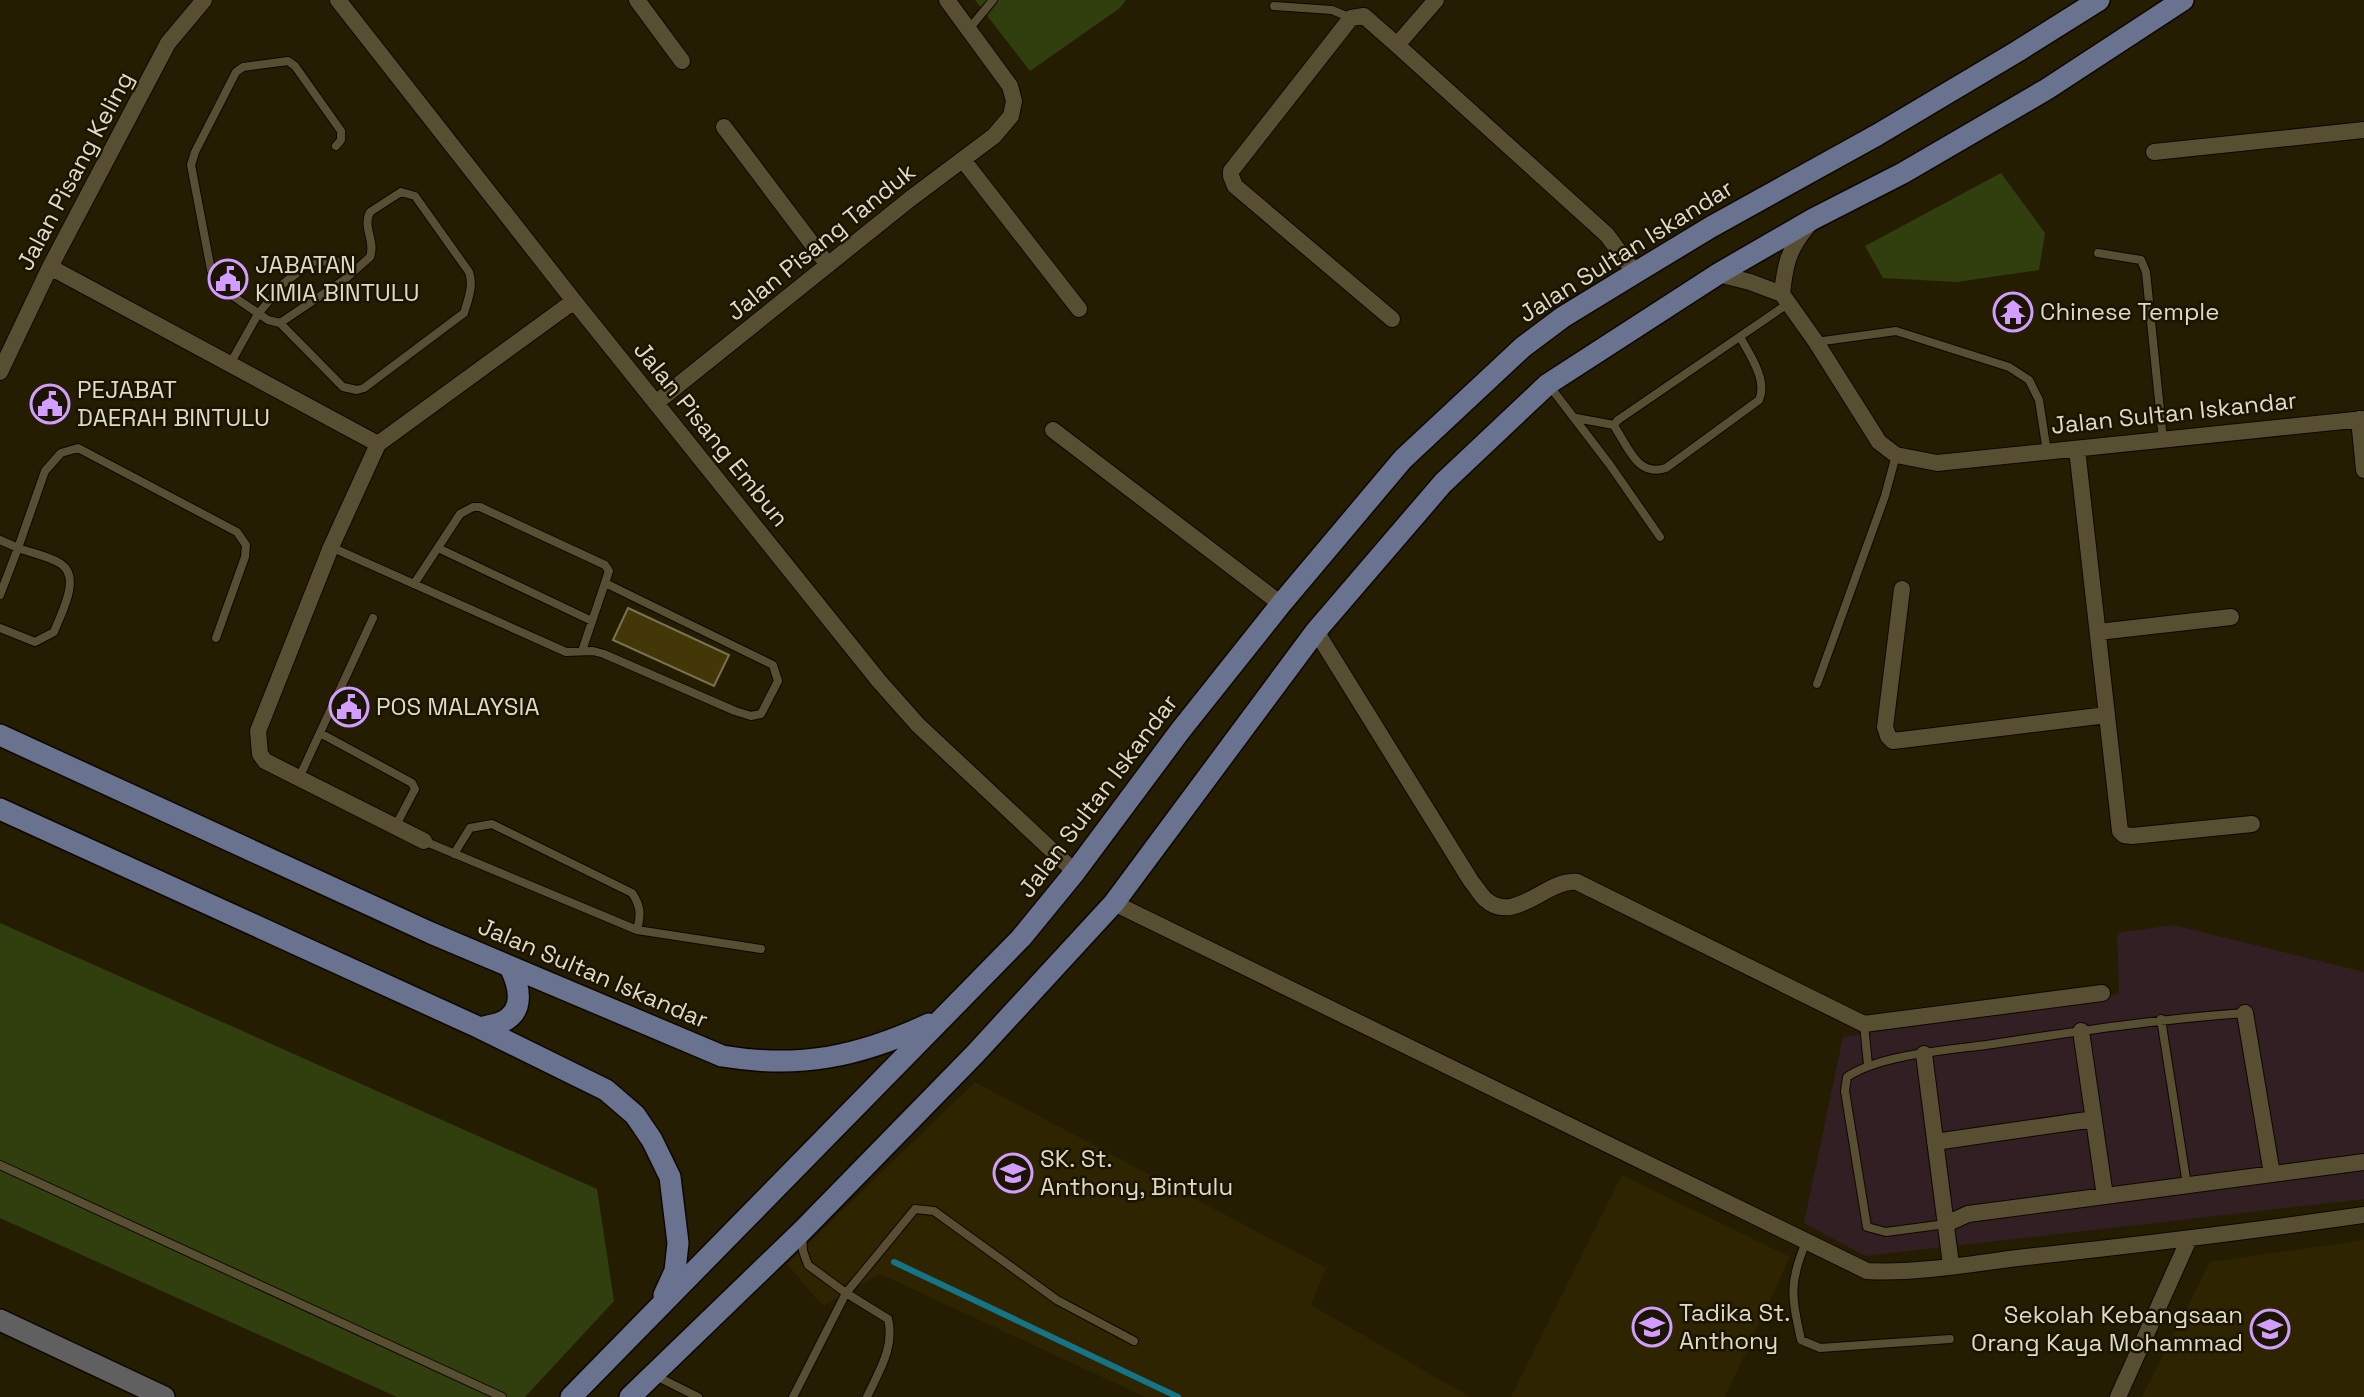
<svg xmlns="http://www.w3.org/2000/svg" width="2364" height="1397" viewBox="0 0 2364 1397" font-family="'Space Grotesk',sans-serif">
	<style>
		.commercial { fill: #311f23 }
		.built { fill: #2e2400 }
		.green { fill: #313e0e }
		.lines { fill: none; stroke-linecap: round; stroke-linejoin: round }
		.stream { stroke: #147588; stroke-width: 6 }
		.building { fill: #443707; stroke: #7b7255; stroke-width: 2 }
		.lane-casing { stroke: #0e0700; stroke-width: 10 }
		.street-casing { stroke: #0e0700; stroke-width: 18 }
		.secondary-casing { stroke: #0e0700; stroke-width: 24 }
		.primary-casing { stroke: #0e0700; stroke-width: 24 }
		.lane { stroke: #584f33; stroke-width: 8 }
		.street { stroke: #584f33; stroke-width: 16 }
		.secondary { stroke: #616060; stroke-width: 21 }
		.primary { stroke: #69728e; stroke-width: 21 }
		.labels { text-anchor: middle; stroke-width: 5; stroke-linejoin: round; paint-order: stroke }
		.street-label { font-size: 24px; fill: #dedac9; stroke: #1b1400 }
		.poi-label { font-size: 24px; fill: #dedac9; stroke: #1b1400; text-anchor: start }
	</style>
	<rect width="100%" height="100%" fill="#251d02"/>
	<path class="commercial" d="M2173,925l191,47v227l-499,57 -61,-33 39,-186 276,-43 -2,-61z"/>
	<path class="built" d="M975,1082l351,186 -15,37 159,92h-325l-265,-123 -57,32 -36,-42z
		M1622,1175l168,82 -65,140h-214z
		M2364,1240v157h-222l68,-135z"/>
	<path class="green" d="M975,0h151l-6,8 -90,63z
		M2001,173l44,60 -6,37 -82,12 -74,-4 -18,-32z
		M0,923l597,266 17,112 -89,96h-128l-397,-179z"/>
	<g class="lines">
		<path class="stream" d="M894,1262l284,135"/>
	</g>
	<path class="building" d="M628,608l101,47 -15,31 -101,-46z"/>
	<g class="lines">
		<defs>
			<path id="lane" d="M1274,6l58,4 19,8
				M969,29l24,-29
				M2098,253l43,7 5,12 17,168
				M280,323l64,-43 26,-23c6,-16 -8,-30 0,-45l31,-20 14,4 54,76c5,13 -1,28 -5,41l-100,75 -7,2 -14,-3 -63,-64 -12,-3 -41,-28 -16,-22 -20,-105 4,-13 41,-80 7,-5 45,-6 7,5 46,65v9l-5,6
				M1740,337c10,18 28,44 19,63l-93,68c-28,9 -37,-19 -50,-39l-2,-4 4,-5 171,-117
				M1816,342l80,-11 113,36 20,13 10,20 8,52
				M230,364l28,-50 25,-30 28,-22 25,-1 19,9
				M1548,384l62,81 50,72
				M1576,418l38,7
				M0,540l18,8 27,-77 16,-18 17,-5 159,84 9,13 -1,12 -29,81
				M331,547l235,105 27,-1 11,3 131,57 16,5 10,-2 17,-33 -5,-16 -168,-82
				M438,548l154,73
				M414,584l46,-70 13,-7h7l125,58 4,6 -27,80
				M0,595l18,-47c13,5 31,8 43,16 21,14 -1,51 -7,68l-19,10 -35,-14
				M1817,684l68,-188 11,-41
				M320,733l92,50 3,6 -20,38
				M299,778l74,-160
				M424,841l213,89 124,19
				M454,854l16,-26 22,-4 140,69c9,13 9,22 5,37
				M2161,1019l26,166
				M1864,1024l4,41
				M0,1165l502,232
				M1946,1224l-60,8 -19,-5 -22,-136 2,-14c32,-22 100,-27 139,-32 87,-13 172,-26 259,-32
				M802,1235l1,16 5,14 38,28 42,26c7,28 -9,52 -21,78
				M1806,1242c-18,43 -14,55 -5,98l19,8 130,-9
				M654,1375l44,22
				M793,1397l53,-104 69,-84 19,2 123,89 77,41"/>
			<path id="street" d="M338,0l236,301 305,380 39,44 157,147
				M637,0l45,61
				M1397,45l39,-45
				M724,127l104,138
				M2154,152l210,-22
				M963,160l116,149
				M50,267l328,177
				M1718,274l32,8 32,12
				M1782,294l34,48 63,100 17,13 41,8 427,-44
				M1782,294c3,-29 6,-44 25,-67
				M1392,319l-157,-133 -4,-10v-5l120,-153 13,-2 33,29 210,190 28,38
				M0,372l50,-105 118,-224 36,-43
				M657,402l253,-203 84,-63 17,-20 3,-15 -4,-15 -63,-86
				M2359,419l5,51
				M1053,430l228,174
				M2077,449l43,382 4,4 8,1 120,-12
				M1902,589l-17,138 3,9 5,5 214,-26
				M1316,631l155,250c5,6 9,13 14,18 30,27 62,-21 92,-17l287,142 238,-31
				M2098,632l133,-15
				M424,841l-159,-80 -5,-7 -2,-23 73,-184 47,-103 196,-143
				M1114,903l753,368c49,3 109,-8 159,-14 113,-12 225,-26 338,-42
				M2245,1013l27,161
				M2081,1031l24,165
				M1924,1054l27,211
				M1935,1142l159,-23
				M1946,1224l22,-10 396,-52
				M2118,1397l71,-158"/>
			<path id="secondary" d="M0,1320l164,77"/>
			<path id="primary" d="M0,735l431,198 291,123c77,13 136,1 207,-32
				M0,809l480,219 126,62 29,25 17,25 18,37 8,66 -3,28 -11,24
				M480,1028c7,-2 16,-3 22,-6 24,-11 17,-37 8,-55
				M571,1397l450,-459 54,-66 105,-141 101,-127 122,-145 120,-112 40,-30 72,-44 76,-46 166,-92 141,-84 81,-51
				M630,1397l172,-166 173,-177 139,-151 202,-272 127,-148 105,-99 170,-110 95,-55 90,-46 144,-84 136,-89"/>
		</defs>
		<use href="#lane" class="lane-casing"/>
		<use href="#street" class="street-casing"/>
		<use href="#secondary" class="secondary-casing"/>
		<use href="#primary" class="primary-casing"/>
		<use href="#lane" class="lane"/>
		<use href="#street" class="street"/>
		<use href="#secondary" class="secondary"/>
		<use href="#primary" class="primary"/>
	</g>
	<defs>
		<symbol id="civic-ring" viewBox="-11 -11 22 22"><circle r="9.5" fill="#1b1400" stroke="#d19dfe" stroke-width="1.5"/><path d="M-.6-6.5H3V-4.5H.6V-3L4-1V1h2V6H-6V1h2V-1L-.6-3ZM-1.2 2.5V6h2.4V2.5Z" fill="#d19dfe"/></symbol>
		<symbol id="temple-ring" viewBox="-11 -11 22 22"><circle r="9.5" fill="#1b1400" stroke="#d19dfe" stroke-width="1.5"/><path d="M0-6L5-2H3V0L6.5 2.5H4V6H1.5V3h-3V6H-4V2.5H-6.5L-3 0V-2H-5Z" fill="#d19dfe"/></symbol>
		<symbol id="school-ring" viewBox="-11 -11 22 22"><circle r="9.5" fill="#1b1400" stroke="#d19dfe" stroke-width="1.5"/><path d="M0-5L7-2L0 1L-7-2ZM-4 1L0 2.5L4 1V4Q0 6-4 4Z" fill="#d19dfe"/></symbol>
	</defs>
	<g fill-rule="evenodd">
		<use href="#civic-ring" x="206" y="257" width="44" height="44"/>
		<use href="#temple-ring" x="1991" y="290" width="44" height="44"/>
		<use href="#civic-ring" x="28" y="382" width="44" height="44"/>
		<use href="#civic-ring" x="327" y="685" width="44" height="44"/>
		<use href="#school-ring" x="991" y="1151" width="44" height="44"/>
		<use href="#school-ring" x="1630" y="1305" width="44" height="44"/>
		<use href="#school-ring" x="2248" y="1307" width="44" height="44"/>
	</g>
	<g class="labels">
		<g class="street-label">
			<text transform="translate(75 171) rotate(-62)" y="8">Jalan Pisang Keling</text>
			<text transform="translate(821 242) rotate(-39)" y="8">Jalan Pisang Tanduk</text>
			<text transform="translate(1626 251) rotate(-32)" y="8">Jalan Sultan Iskandar</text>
			<text transform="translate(2174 413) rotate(-6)" y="8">Jalan Sultan Iskandar</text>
			<text transform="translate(711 434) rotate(51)" y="8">Jalan Pisang Embun</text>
			<text transform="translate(1098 796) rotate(-53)" y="8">Jalan Sultan Iskandar</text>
			<text transform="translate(593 973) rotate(23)" y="8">Jalan Sultan Iskandar</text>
		</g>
		<g class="poi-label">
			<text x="255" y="273">JABATAN<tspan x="255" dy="28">KIMIA BINTULU</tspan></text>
			<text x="2040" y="320">Chinese Temple</text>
			<text x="77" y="398">PEJABAT<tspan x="77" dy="28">DAERAH BINTULU</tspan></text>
			<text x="376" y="715">POS MALAYSIA</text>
			<text x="1040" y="1167">SK. St.<tspan x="1040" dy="28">Anthony, Bintulu</tspan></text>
			<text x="1679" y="1321">Tadika St.<tspan x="1679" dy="28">Anthony</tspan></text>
			<text x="2243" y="1323" text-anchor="end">Sekolah Kebangsaan<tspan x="2243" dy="28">Orang Kaya Mohammad</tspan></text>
		</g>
	</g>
</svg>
